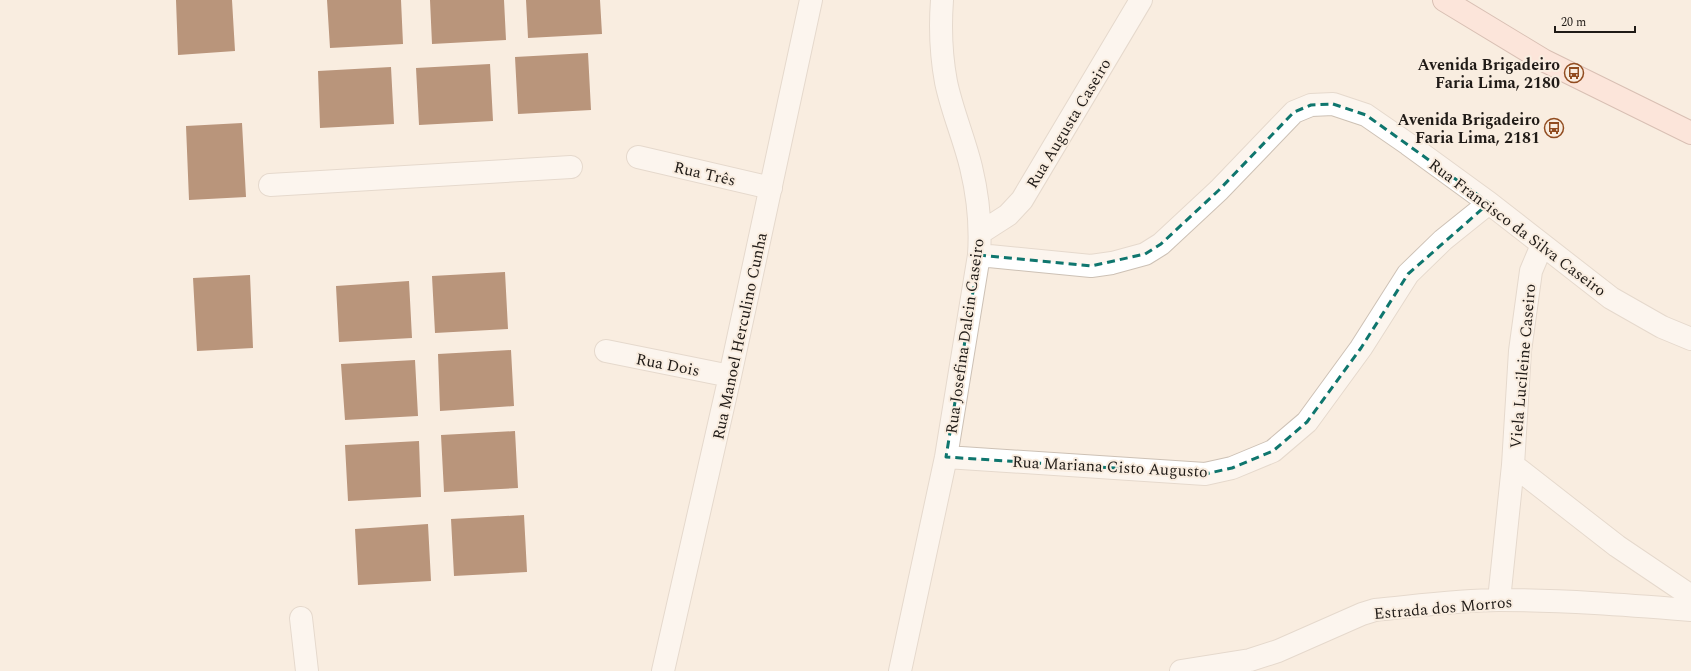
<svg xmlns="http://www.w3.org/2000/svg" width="1691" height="671" viewBox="0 0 1691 671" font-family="Spectral,serif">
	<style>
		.building { fill: #6c2a00 }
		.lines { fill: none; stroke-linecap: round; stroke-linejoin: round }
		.minor-casing { stroke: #cdc1b5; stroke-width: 24 }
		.major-casing { stroke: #b1897e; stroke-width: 24 }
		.minor { stroke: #fff; stroke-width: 22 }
		.major { stroke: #ffdcd3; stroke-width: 22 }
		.marked { fill: none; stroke: #0f766e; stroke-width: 3; stroke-dasharray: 8 5; stroke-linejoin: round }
		.labels { text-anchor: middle; stroke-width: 4; stroke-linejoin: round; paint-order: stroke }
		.poi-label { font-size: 16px; font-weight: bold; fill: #201b17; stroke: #f9ede0; text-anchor: end }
		.street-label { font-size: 16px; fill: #201b17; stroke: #f9ede0 }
	</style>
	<rect width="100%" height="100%" fill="#f9ede0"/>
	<path class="building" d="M176,0h56l3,51 -57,4z
		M327,0h74l2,44 -73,4z
		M430,0h74l2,40 -74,4z
		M526,0h74l2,34 -74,4z
		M588,53l3,57 -73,4 -3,-57z
		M490,64l3,57 -74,4 -3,-57z
		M391,67l3,57 -74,4 -2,-57z
		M242,123l4,74 -57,3 -3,-74z
		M505,272l3,57 -73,4 -3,-57z
		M250,275l3,73 -56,3 -4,-73z
		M409,281l3,57 -73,4 -3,-56z
		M511,350l3,56 -74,5 -2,-57z
		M415,360l3,56 -73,4 -4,-56z
		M515,431l3,57 -74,4 -3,-57z
		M419,441l2,56 -73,4 -3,-56z
		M524,515l3,57 -73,4 -3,-57z
		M428,524l3,57 -73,4 -3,-56z"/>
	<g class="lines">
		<defs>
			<path id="minor" d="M638,157l133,31
				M270,185l301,-18
				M980,233l28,-18 14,-15 119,-200
				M1542,245l-11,26 -11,80 -7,114 104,81 74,50
				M979,255l112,11 21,-3 33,-9 16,-10 58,-54 75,-78 17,-7 22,-1 33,11 42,29 81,59 122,95 51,29 29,12
				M606,351l124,25
				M946,457l259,17 27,-6 41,-17 34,-29 54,-74 47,-74 35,-34 46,-37
				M1499,600l14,-135
				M301,618l6,53
				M663,671l67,-295 81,-376
				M900,671l46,-214 33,-202c2,-29 -1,-59 -8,-88 -7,-29 -19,-56 -25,-85 -5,-27 -6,-55 -4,-82
				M1181,671l69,-11 28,-9 84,-37 13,-4c41,-4 83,-10 124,-10 64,0 128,5 192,10"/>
			<path id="major" d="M1444,0l99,60 148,73"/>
		</defs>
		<use href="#minor" class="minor-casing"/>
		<use href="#major" class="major-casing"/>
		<use href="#minor" class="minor"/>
		<use href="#major" class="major"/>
	</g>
	<path d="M0 0H1691V671H0ZM1333,104l33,11 123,88 -81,71 -47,74 -54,74 -34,29 -41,17 -27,6 -259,-17 33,-202 112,11 54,-12 16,-10 58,-54 75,-78 17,-7z" fill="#f9ede0" fill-opacity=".55" fill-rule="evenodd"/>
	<path class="marked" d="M1333,104l33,11 123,88 -81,71 -47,74 -54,74 -34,29 -41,17 -27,6 -259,-17 33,-202 112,11 54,-12 16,-10 58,-54 75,-78 17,-7z"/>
	<defs>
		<symbol id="bus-ring" viewBox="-11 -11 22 22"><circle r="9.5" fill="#f9ede0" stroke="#914c20" stroke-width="1.5"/><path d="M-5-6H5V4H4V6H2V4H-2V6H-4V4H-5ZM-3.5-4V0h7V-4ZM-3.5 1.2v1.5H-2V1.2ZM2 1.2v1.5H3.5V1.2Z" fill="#914c20"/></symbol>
	</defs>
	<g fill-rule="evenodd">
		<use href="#bus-ring" x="1563" y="62" width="22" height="22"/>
		<use href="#bus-ring" x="1543" y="117" width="22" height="22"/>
	</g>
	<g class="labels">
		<g class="poi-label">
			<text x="1560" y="70">Avenida Brigadeiro<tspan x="1560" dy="18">Faria Lima, 2180</tspan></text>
			<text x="1540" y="125">Avenida Brigadeiro<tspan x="1540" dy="18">Faria Lima, 2181</tspan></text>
		</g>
		<g class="street-label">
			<text transform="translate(1068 123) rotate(-59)" y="6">Rua Augusta Caseiro</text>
			<text transform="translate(705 173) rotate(13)" y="6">Rua Três</text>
			<text transform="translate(1518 227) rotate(37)" y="6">Rua Francisco da Silva Caseiro</text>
			<text transform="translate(739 336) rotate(-78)" y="6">Rua Manoel Herculino Cunha</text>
			<text transform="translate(964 336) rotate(-82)" y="6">Rua Josefina Dalcin Caseiro</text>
			<text transform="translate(668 364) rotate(11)" y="6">Rua Dois</text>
			<text transform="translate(1522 366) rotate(-85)" y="6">Viela Lucileine Caseiro</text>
			<text transform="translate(1110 466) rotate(3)" y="6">Rua Mariana Cisto Augusto</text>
			<text transform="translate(1443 607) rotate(-5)" y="6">Estrada dos Morros</text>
		</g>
	</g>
	<path d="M1555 26v6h80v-6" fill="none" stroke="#201b17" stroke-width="2"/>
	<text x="1561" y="26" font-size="12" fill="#201b17" stroke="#f9ede0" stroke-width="3" paint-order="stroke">20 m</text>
</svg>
